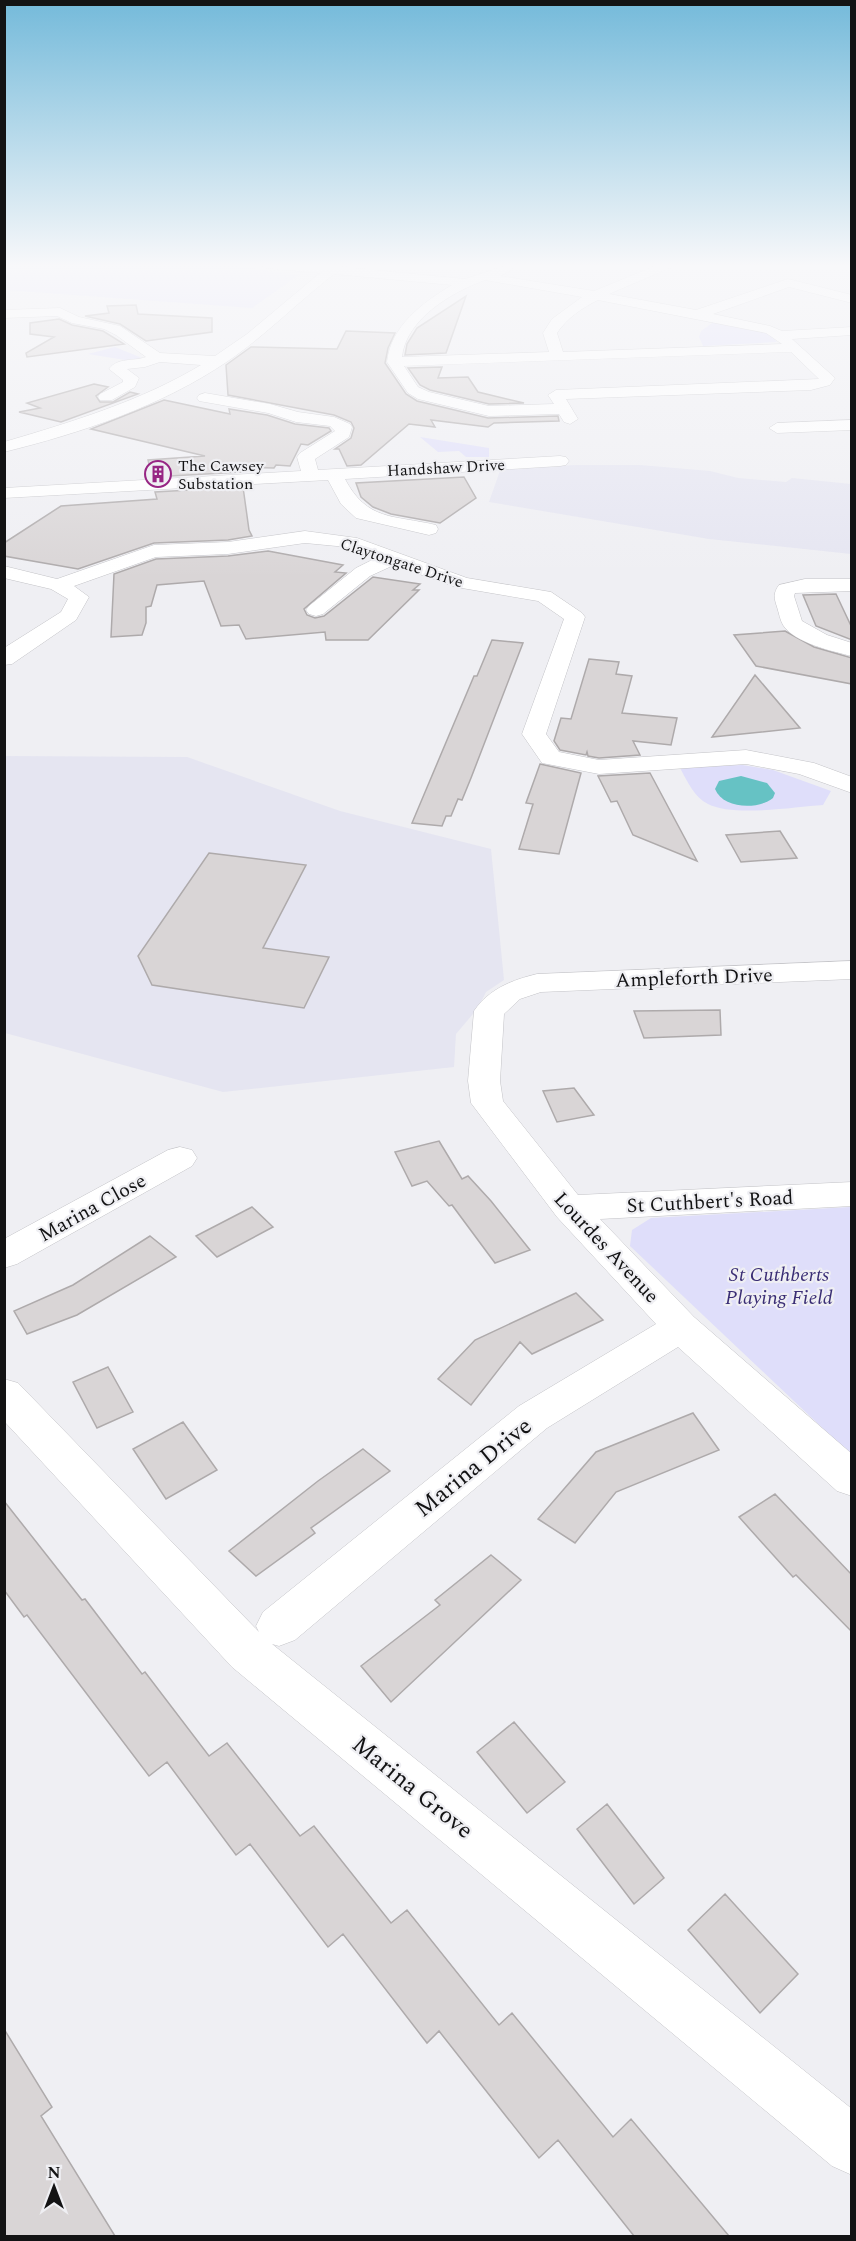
<svg xmlns="http://www.w3.org/2000/svg" width="856" height="2241" viewBox="0 0 856 2241" font-family="Spectral,serif">
	<style>
		.built { fill: #e5e5f1 }
		.green { fill: #dfdefa }
		.water { fill: #66c2c4 }
		.building { fill: #d9d5d6; stroke: #aeaaab; stroke-width: 1.5 }
		.lines { fill: none; stroke-linecap: round; stroke-linejoin: round }
		.minor-casing { stroke: #c3c3c7; stroke-width: 1 }
		.minor { fill: #fff; fill-rule: evenodd }
		.labels { text-anchor: middle; stroke-width: 4.5; stroke-linejoin: round; paint-order: stroke }
		.far-poi-label { font-size: 16px; fill: #131314; stroke: #efeff3; text-anchor: start }
		.far-street-label { font-size: 16px; fill: #131314; stroke: #efeff3 }
		.street-label { font-size: 20px; fill: #131314; stroke: #efeff3 }
		.park-label { font-size: 20px; font-style: italic; fill: #3a2e75; stroke: #efeff3 }
		.near-street-label { font-size: 24px; fill: #131314; stroke: #efeff3 }
	</style>
	<rect width="100%" height="100%" fill="#efeff3"/>
	<path class="built" d="M578,465h62l70,6 28,7 48,4 6,-4 59,6v70l-142,-15 -220,-37 12,-34z
		M4,756l183,1 153,54 151,38 13,131 -18,12 -8,16 -22,26 -2,33 -231,25 -218,-59z"/>
	<path class="green" d="M5,264h218l76,11 -47,33 -247,-18z
		M715,321l54,12 8,9 -74,4 -4,-9 2,-6z
		M115,347l27,11 -11,3 -43,-7z
		M420,437l69,11v9h-23l-7,-6 -21,1z
		M742,765l31,5 58,21 -8,14c-29,2 -90,12 -115,-1 -13,-6 -21,-23 -28,-36z
		M851,1207v248l-221,-209 2,-16 19,-12z"/>
	<path class="water" d="M741,776l26,7 8,10 -2,5c-15,12 -50,11 -58,-9l4,-8z"/>
	<path class="building" d="M466,296l-20,57 -41,2 2,-11 10,-16z
		M136,305l2,9 74,4v14l-66,9 -26,-17 -35,-8 24,-3 -2,-7z
		M59,319l13,6 31,6 21,13 -97,13 -1,-4 28,-16 -24,-3v-11z
		M346,331l49,2 -7,15 -3,15 21,31 11,7 71,17 70,-2 1,5 -65,2 -6,4 -57,-7 4,7 -26,-3 -48,41 -14,1 -8,-17h-4l16,-11 3,-10 -3,-6 -17,-7 -106,-20 -2,-30 25,-18 86,2z
		M442,367l-4,11 30,-1 10,15 46,11 -35,1 -59,-14 -10,-5 -12,-17z
		M94,384l14,3 -12,9 4,6h13l17,-10 8,2 -77,28 -42,-10 21,-4 -13,-5z
		M164,400l66,14 -1,-5 38,6 28,9 34,4 2,3 -23,14 -7,-1 -11,22 -14,-1 -2,3 -33,-1v5l-89,5 -4,-17 57,-4 -114,-27z
		M464,477l12,21 -36,25 -49,-9 -18,-7 -12,-10 -5,-14z
		M243,487l6,43 3,6 -24,4 -74,3 -76,26 -74,-13v-13l57,-37 96,-7 -2,-7z
		M268,551l75,14 -8,7 11,1 -42,36 3,6 8,3 9,-2 49,-39 47,7 -7,6h6l-51,50h-42l-1,-8 -79,7 -7,-14 -18,1 -17,-45 -47,4 -6,21 -5,1v16l-4,12 -31,2 3,-63 42,-15 72,-3z
		M836,594l16,34v12l-36,-14 -13,-31z
		M785,631l29,16 38,11v26l-96,-18 -22,-31z
		M492,640l31,3 -52,135 -9,22 -4,-1 -7,17h-5l-4,10 -30,-3 62,-147h3z
		M589,659l30,3 -3,12 16,2 -10,37 55,5 -6,27 -38,-4 7,14 -41,3 -11,-2 -1,-4 -1,3 -26,-5 -6,-9 7,-23 10,1z
		M755,675l45,53 -88,9z
		M540,764l41,9 -22,81 -40,-5 14,-45 -7,-1z
		M650,773l47,88 -64,-26 -16,-34 -6,1 -13,-26z
		M780,831l17,27 -56,4 -15,-27z
		M209,853l97,12 -43,83 66,9 -25,51 -152,-23 -14,-29z
		M720,1010l1,25 -77,3 -10,-27z
		M574,1088l20,27 -37,7 -14,-31z
		M439,1141l23,38 6,-3 23,25 39,49 -35,13 -43,-58 -3,1 -22,-25 -15,5 -17,-34z
		M252,1207l21,20 -56,30 -21,-21z
		M150,1236l26,21 -99,58 -50,19 -13,-23 59,-26z
		M576,1293l27,27 -71,34 -12,-12 -49,63 -33,-26 37,-39z
		M108,1367l25,45 -36,16 -24,-46z
		M693,1413l26,37 -103,42 -41,51 -37,-24 58,-67z
		M183,1422l34,48 -51,29 -33,-50z
		M363,1449l27,22 -79,57 4,5 -59,43 -27,-25 89,-70z
		M775,1494l77,81v57l-56,-57 -3,2 -54,-60z
		M4,1501l78,99 3,-1 57,75 3,-2 64,84 18,-13 73,93 14,-10 77,97 16,-13 92,115 13,-12 101,124 18,-18 98,117h-95l-76,-96 -19,18 -100,-127 -12,12 -84,-109 -15,13 -78,-103 -14,11 -69,-93 -18,14 -122,-161 -3,2 -20,-27z
		M491,1555l30,25 -130,122 -30,-36 79,-61 -5,-5z
		M514,1722l51,60 -38,31 -50,-61z
		M607,1804l57,74 -30,26 -57,-75z
		M725,1894l73,80 -38,39 -72,-83z
		M4,2029l48,78 -11,9 74,120h-111z"/>
	<g class="lines">
		<defs>
			<path id="minor" d="M260,264h85l-3,3 123,12 42,-14 6,4 -13,7 94,15 66,-27h19l-70,30 87,16 92,-31 64,16v8l-63,-16 -76,27 57,12 12,5 70,-4v8l-60,4 43,39 -5,7 -19,5 -245,9 12,20 -8,5 -6,-2 -5,-8 -70,2 -71,-17 -10,-6 -21,-31c4,-36 35,-59 65,-77l-118,-11c-36,28 -68,61 -106,87 -66,45 -147,72 -224,91v-10c68,-20 137,-41 197,-77l-41,-3 -15,5 -18,2 12,9 -4,9 -23,13h-12l-2,-3 2,-3 23,-12v-2l-14,-11c9,-12 23,-7 37,-12l-30,-22 -12,-6 -32,-6 -15,-7 -53,2v-8l56,-2 19,9 41,9 40,27 55,3 32,-22 73,-61 -54,-5zM485,280l97,17 -30,22 -9,14 6,19 -147,5c4,-38 50,-65 83,-77zM598,300l168,33 16,11 -219,8 -6,-19c10,-15 25,-25 41,-33zM791,352l28,27 -263,11 -8,5 6,9 -65,2 -60,-14 -11,-5 -14,-21z
				M205,393l65,11 28,8 36,5 16,7 2,3 -3,10 -34,22 3,11 242,-14 6,1 3,4 -3,4 -6,1 -215,13c22,42 48,36 91,46l2,4 -2,4 -7,2 -73,-17 -15,-14 -13,-24 -324,18v-10l297,-17 -4,-14 3,-4 35,-22 -5,-5 -34,-4 -28,-9 -69,-12 -2,-3 2,-3z
				M852,420v10l-75,3 -8,-5 8,-5z
				M305,531l52,7 110,40 84,14 31,21 3,4 -39,117 13,18 40,8 147,-10 68,13 38,14v16l-53,-19 -53,-10 -147,10 -57,-11 -20,-29 42,-115 -26,-18 -82,-14 -62,-22 -24,11 -47,38 -7,2 -7,-2 -3,-4 3,-4 47,-38 20,-10 -29,-11 -42,-4 -77,11 -72,3 -82,29 15,11 -13,23 -64,44 -8,1v-17l57,-36 7,-13 -17,-10 -47,-11v-12l53,13 97,-34 74,-3z
				M805,579h47v12l-57,2 -1,3 8,25 25,14 25,8v13c-18,-4 -59,-14 -69,-31 -3,-5 -4,-12 -6,-18 -3,-9 -4,-14 2,-22z
				M852,961v18l-311,13 -21,7 -16,15 -4,67 3,20 75,94 274,-13v24l-252,13 94,98 158,137v42l-15,-5 -159,-144 -131,81 -252,212 -16,6 -7,-2 580,465v66l-20,-9 -600,-499 -228,-246v-42l14,4 241,249 -3,-6 7,-14 256,-206 137,-82 -99,-107 -86,-114 -3,-22 6,-70c15,-22 38,-31 63,-37z
				M180,1147l12,3 5,8 -5,8 -175,98 -13,4v-29l164,-89z"/>
		</defs>
		<use href="#minor" class="minor-casing"/>
		<use href="#minor" class="minor"/>
	</g>
	<linearGradient id="sky" x2="0" y2="1"><stop stop-color="#74bada"/><stop offset="0.46" stop-color="#f8f8fa"/><stop offset="1" stop-color="#f8f8fa" stop-opacity="0"/></linearGradient>
	<rect width="856" height="578" fill="url(#sky)"/>
	<defs>
		<symbol id="building-ring" viewBox="-11 -11 22 22"><circle r="9.5" fill="#efeff3" stroke="#972584" stroke-width="1.5"/><path d="M-4-6H4V6H1V3H-1V6H-4ZM-2.5-4.3h1.7v1.8h-1.7ZM.8-4.3h1.7v1.8H.8ZM-2.5-1h1.7V.8h-1.7ZM.8-1h1.7V.8H.8Z" fill="#972584"/></symbol>
	</defs>
	<g fill-rule="evenodd">
		<use href="#building-ring" x="143" y="459" width="30" height="30"/>
	</g>
	<g class="labels">
		<g class="far-poi-label">
			<text x="178" y="471">The Cawsey<tspan x="178" dy="18">Substation</tspan></text>
		</g>
		<g class="far-street-label">
			<text transform="translate(446 467) rotate(-3)" y="6">Handshaw Drive</text>
			<text transform="translate(402 562) rotate(18)" y="6">Claytongate Drive</text>
		</g>
		<g class="street-label">
			<text transform="translate(694 977) rotate(-2)" y="7">Ampleforth Drive</text>
			<text transform="translate(710 1201) rotate(-3)" y="7">St Cuthbert's Road</text>
			<text transform="translate(92 1207) rotate(-29)" y="7">Marina Close</text>
			<text transform="translate(607 1247) rotate(47)" y="7">Lourdes Avenue</text>
		</g>
		<g class="park-label">
			<text x="779" y="1281">St Cuthberts<tspan x="779" dy="23">Playing Field</tspan></text>
		</g>
		<g class="near-street-label">
			<text transform="translate(473 1467) rotate(-39)" y="8">Marina Drive</text>
			<text transform="translate(413 1787) rotate(39)" y="8">Marina Grove</text>
		</g>
	</g>
	<rect width="856" height="2241" fill="none" stroke="#131314" stroke-width="12"/>
	<g transform="translate(54 2187)" stroke="#efeff3" stroke-width="4.5" paint-order="stroke">
	<path d="M0-4.5L10 22L0 15L-10 22Z" fill="#131314"/>
	<text y="-9" font-size="16" font-weight="bold" text-anchor="middle" fill="#131314">N</text>
	</g>
</svg>
